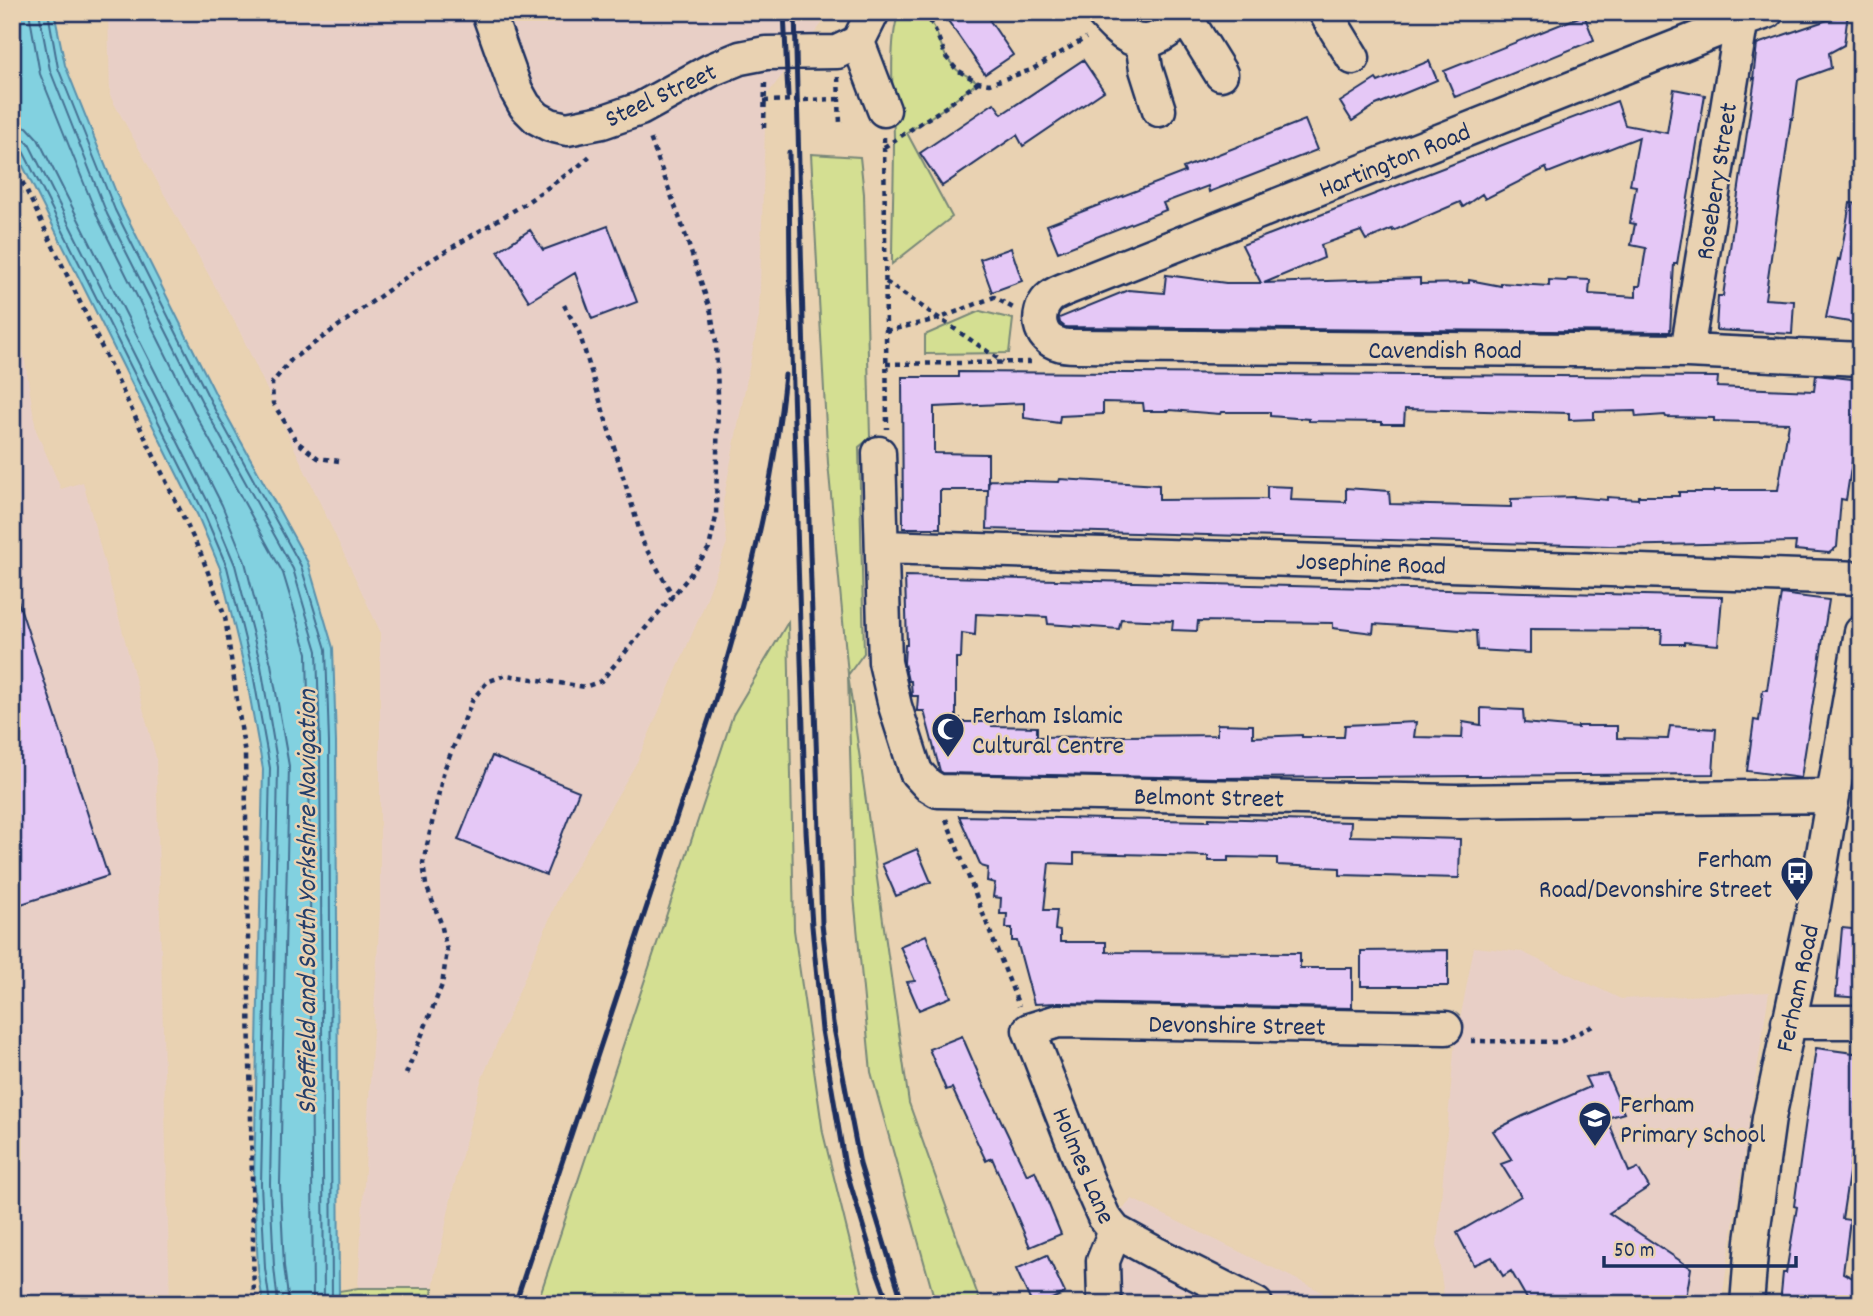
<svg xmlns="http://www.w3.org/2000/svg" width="1873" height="1316" viewBox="0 0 1873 1316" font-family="Dekko,sans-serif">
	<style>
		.built { fill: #e8cfc6 }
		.green { fill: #d4df92; stroke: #788778; stroke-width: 2 }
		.water { fill: #82d1e0; stroke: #5990ac; stroke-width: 2 }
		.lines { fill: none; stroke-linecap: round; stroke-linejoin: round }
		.shore { stroke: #447092; stroke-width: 2 }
		.building { fill: #e5c8f6; stroke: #1b2f5e; stroke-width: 2; fill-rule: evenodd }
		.minor-casing { stroke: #1b2f5e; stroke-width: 37 }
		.path { stroke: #1b2f5e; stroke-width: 4.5; stroke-dasharray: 5 5; stroke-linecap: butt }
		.minor { stroke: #e9d2b2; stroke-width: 32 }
		.rail { stroke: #1b2f5e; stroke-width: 5 }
		.path-bridge { stroke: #1b2f5e; stroke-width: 4.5; stroke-dasharray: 5 5; stroke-linecap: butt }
		.labels { text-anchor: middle; stroke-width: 5; stroke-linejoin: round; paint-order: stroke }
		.street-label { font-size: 26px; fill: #1b2f5e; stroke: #e9d2b2 }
		.poi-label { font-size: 26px; fill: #1b2f5e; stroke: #e9d2b2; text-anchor: start }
		.water-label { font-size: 28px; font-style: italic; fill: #253f6b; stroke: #e9d2b2 }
	</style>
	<rect width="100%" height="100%" fill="#e9d2b2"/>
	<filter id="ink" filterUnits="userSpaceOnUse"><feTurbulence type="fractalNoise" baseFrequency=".0143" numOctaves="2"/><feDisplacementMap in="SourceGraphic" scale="14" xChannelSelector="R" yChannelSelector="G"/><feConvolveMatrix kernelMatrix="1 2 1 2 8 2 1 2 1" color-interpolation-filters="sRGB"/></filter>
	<g filter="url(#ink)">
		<path class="built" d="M108,12h723l-65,84 -7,221 -36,185 4,41 -25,68 -65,151 -77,132 -79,187 -29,113 -19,94h-75l22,-378v-279l-142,-303 -128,-232z
			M12,282l24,148 25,59 22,-7 73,275 14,547h-158z
			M1474,947l48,5 99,47 148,-7 -46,300v12h-278l-8,-58 17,-195z
			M1132,1199l186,91 25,14h-247l2,-68z"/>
		<path class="green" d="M900,12h24l10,15 12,30 11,13 21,12 -31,24 -40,27 45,84 -60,47c0,-41 2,-82 2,-124 0,-28 -7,-106 6,-128z
			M811,154l49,3 4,37 6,244 -11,9 5,206 -16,22 61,428 72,201h-43l-5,-10 -62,-222 -17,-176 -6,-222 -20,-211z
			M980,311l33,8 -4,34 -84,1v-19z
			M788,622l6,308 29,203 40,162 4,9h-330l196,-589z
			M358,1288h75l-3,16h-91v-13z"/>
		<path class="water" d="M12,12h42l11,53 57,142 100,200 86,156 25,85 3,95 3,561h-76l-5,-35 -4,-84 9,-416 -18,-99 -25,-102 -22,-52 -184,-368z"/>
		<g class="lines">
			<path class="shore" d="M29,12l11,62 58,144 100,201 85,154 24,80 2,91 4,560
				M39,12l11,58 57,144 101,200 85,155 24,82 3,92 4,561
				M48,12l10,56 57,142 100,200 86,156 25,83 3,94 3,561
				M12,125l15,2 11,12 184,366 23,57 26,102 18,102 -9,418 4,82 5,38
				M12,135l10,2 7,7 183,366 23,55 26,101 17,101 -8,417 4,83 4,37
				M12,144l6,1 4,4 182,364 23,54 25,101 18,100 -9,416 4,84 5,36"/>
		</g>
		<path class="building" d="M942,12h42l29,43 -28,19z
			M1848,13l-4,32 -15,8 2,15 -33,12 -5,39 -2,-1 -26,181 29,2 -2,33 -76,-4 2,-34h5l32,-218 -2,1 4,-35z
			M1584,15l10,25 -139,57 -11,-26z
			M1083,60l21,31 -81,55 -6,-11 -75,51 -22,-33 74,-50 8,11z
			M1429,61l8,19 -61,25 -24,16 -12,-19 36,-23 2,3z
			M1674,89l31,6 -28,169h-3l-4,68 -605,-5 -5,-4 -1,-5 69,-28 36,3 2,-18 60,8h35l-19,-38 375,-144 8,24 42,8zM1639,137l-9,48 6,1 -6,37 5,1 -4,21 15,3 -6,38h-4v11l-47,-3 1,-14 -22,-1 -1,2 -18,-1v6l-48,-3v3l-32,-6v3l-49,1v-6l-156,5 60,-25 -3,-13 40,-14 5,9 26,-11 1,2 67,-29 3,5 19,-13 3,5 61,-31 2,5z
			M1305,120l12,30 -108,42 -1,-6 -45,17 3,7 -108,42 -11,-27 138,-53 -2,-4z
			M1850,203l11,1v120l-35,-6 12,-59 2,1z
			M608,226l29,76 -45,17 -17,-46 -46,28 -31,-50 32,-21 13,20z
			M1011,248l11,33 -30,11 -12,-33z
			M958,372l760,5 -1,10 97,4 2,-16 45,5v24l-15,96 -5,-1 -4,48 -8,6 -34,-3 1,-8 -186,4 -623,-17 1,-39h-48v38h-37l-1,-151h56zM1103,402l40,1 1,8h25l1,-1 50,4 1,-2h49v4l39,3v2l73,1v2h22l1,-15 164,4v7l25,-1v-7l41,-1 1,6 29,-2 1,2 48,1v3l75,2 -11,67h-64l-1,2h-34v4h-41v3l-31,-2v3l-33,-3 -63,2v8l-121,-3 -1,-13 -43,-3v14l-55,-2 1,-13 -25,-1v13l-108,1v-15l-99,-6 -1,3 -70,-2 -1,10v-36l-54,-1v-46l90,-4v15l35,5 1,-7 43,-2z
			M905,576l817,21 -4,48 -34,-3v2h-23l1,-14 -132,-1v24l-53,-3 -1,-19 -102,-7 -1,9 -40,-5v-5l-135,-2 -1,10 -25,-1 1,-9 -52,-2 -2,10 -71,-5 -1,-7 -71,-3 -1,21 -13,-2 -1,25h-5v60h4v4h32v4l45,1v10l180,-2v-11l36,1v12l49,-2v2h42l1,-12 71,-3 -2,15 48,1 1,-16 18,3v-17l42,2 1,13 54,5v-2h39v12l51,1 2,-13 46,3 -3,45 -497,4 -273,-5 -3,-2 -16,-60h-7l1,-15h-6l-1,-15h-3l-4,-18 1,-18h2z
			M1781,594l48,6 -28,178 -54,-7 7,-51 5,1 4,-31h4z
			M16,595l92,281 -96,31v-311z
			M492,756l87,35 -33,84 -88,-35z
			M959,816l250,5v-3l142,4 -1,14 110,3 -1,39 -119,-3v-7l-63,-3v-7l-49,-1v4h-20v-5l-134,-3v11l-25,-1 -5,47h13l-2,20 5,1v11h46v10l194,1v15h52v40l-294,-5 -24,1 -17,-63h-5v-13h-6l1,-14h-7l1,-16 -8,-1 2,-14 -8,-2 1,-13 -7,-2z
			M917,849l14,33 -35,14 -14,-32z
			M1842,928l19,2v68l-25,-2z
			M926,935l25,62 -32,13 -12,-28 8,-1 -15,-35z
			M1448,950v36h-87v-35z
			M962,1036l23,53h1l41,86 8,-4 26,63 -31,13 -38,-89 -6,3 -34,-73 -6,2 -17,-41z
			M1816,1048l45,6v17l-6,42 3,1 -16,105 8,1 -7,53 18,9v22h-81l3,-31h3l11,-66 -3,-1z
			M1607,1074l17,39 -17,5 22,54 9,-4 11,19 -40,26 82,55 -6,36h-155l-19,-33 -8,5 -11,-19 -18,8 -17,-32 64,-37 -20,-32 11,-4 -19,-29 30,-15 67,-29 -5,-10z
			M1047,1255l18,38 -24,11h-9l-16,-35z"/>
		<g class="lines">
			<defs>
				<path id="minor" d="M488,12l28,78 9,16 12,12 13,7 17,4 35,-7 38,-13 71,-39 29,-12 26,-5 71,-1 21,-10
					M1101,12c19,22 38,41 66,20 9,-7 16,-15 26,-20
					M1325,12l28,46
					M1767,12l-26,9 -678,269c-5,2 -11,5 -15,9 -13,14 -10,40 11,45 5,2 11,2 17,2l611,5 174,8
					M1185,16l36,58
					M858,42l26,68
					M858,42l15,-30
					M1142,42l4,27 13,41
					M1687,351l56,-339
					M879,453l6,209 10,44 21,66 12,13 10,6 519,10 376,-5
					M882,547l979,31
					M1788,1022h73
					M1115,1231l40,22 101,51
					M1106,1304l-2,-5 -1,-38 12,-30 -11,-14 -16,-36 -59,-151 29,-9 388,7
					M1747,1304l5,-63 17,-123 45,-212 47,-274"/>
			</defs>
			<use href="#minor" class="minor-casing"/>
			<path class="path" d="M924,12l10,15 12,30 11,13 21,12 11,2 42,-14 55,-32
				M838,77l2,47
				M764,128l1,-46
				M884,137l3,292
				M884,147l63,-41 31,-24
				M12,154l6,19 183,381 24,63 20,138 9,549
				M886,282l117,80
				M564,305l15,27 65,213 29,51
				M886,331l52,-12 56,-22 19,11
				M886,364l147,-2
				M339,461l-21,-3 -21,-16 -24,-39 -1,-20 19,-23 135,-97 97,-58 57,-40 12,-11
				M946,819l73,187
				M1471,1041l89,1 35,-17
				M406,1074l36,-89 5,-34 -6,-28 -15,-38 -3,-22 21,-93 29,-71 14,-17 19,-7 79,12 16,-6 86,-102 22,-31 7,-31 2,-123 -2,-51 -5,-31 -29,-87 -33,-90"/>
			<use href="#minor" class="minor"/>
			<path class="rail" d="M784,12l4,84
				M795,12l10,386 17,526 11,99 27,141 43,140
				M789,152l1,132 16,547 6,95 10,104 23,136 31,103 13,35
				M515,1304l199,-600c32,-108 60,-216 71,-329"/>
			<path class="path-bridge" d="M764,101l75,-2"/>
		</g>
	</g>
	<defs>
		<symbol id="mosque-pin" viewBox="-11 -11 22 30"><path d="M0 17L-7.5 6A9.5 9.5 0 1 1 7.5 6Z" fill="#1b2f5e" stroke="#e9d2b2"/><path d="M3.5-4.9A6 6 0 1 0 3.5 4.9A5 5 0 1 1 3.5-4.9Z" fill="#fff"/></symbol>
		<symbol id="bus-pin" viewBox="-11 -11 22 30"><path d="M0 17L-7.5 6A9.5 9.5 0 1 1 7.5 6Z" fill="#1b2f5e" stroke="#e9d2b2"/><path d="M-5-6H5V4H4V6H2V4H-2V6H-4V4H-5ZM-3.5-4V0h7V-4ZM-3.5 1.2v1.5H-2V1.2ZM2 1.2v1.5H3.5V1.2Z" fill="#fff"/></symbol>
		<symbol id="school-pin" viewBox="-11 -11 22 30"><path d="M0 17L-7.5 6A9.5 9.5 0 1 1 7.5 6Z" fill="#1b2f5e" stroke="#e9d2b2"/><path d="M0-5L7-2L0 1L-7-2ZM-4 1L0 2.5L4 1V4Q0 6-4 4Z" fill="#fff"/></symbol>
	</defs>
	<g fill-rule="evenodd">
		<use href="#mosque-pin" x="929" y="710" width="38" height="52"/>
		<use href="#bus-pin" x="1778" y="854" width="38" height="52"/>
		<use href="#school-pin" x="1576" y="1099" width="38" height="52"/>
	</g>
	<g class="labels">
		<g class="street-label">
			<text transform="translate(660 94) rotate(-25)" y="9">Steel Street</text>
			<text transform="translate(1394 159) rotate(-22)" y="9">Hartington Road</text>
			<text transform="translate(1715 181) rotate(-81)" y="9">Rosebery Street</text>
			<text x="1445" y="358">Cavendish Road</text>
			<text transform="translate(1371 562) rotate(2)" y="9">Josephine Road</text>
			<text transform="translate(1209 796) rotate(1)" y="9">Belmont Street</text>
			<text transform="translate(1796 988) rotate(-78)" y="9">Ferham Road</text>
			<text transform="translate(1237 1024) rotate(1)" y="9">Devonshire Street</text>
			<text transform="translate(1085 1165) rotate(67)" y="9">Holmes Lane</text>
		</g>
		<g class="poi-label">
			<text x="972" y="723">Ferham Islamic<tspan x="972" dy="30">Cultural Centre</tspan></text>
			<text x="1772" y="867" text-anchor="end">Ferham<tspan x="1772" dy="30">Road/Devonshire Street</tspan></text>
			<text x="1620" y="1112">Ferham<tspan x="1620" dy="30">Primary School</tspan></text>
		</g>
		<g class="water-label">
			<text transform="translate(305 902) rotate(-90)" y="10">Sheffield and South Yorkshire Navigation</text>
		</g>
	</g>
	<rect width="1873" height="1316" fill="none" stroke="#e9d2b2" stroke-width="42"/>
	<rect x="21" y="21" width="1831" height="1274" fill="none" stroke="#1b2f5e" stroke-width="2.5" filter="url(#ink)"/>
	<path d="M1604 1256v10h192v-10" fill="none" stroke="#1b2f5e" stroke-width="3.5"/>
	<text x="1614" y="1256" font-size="21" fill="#1b2f5e" stroke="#e9d2b2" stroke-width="5" paint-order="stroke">50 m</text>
</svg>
